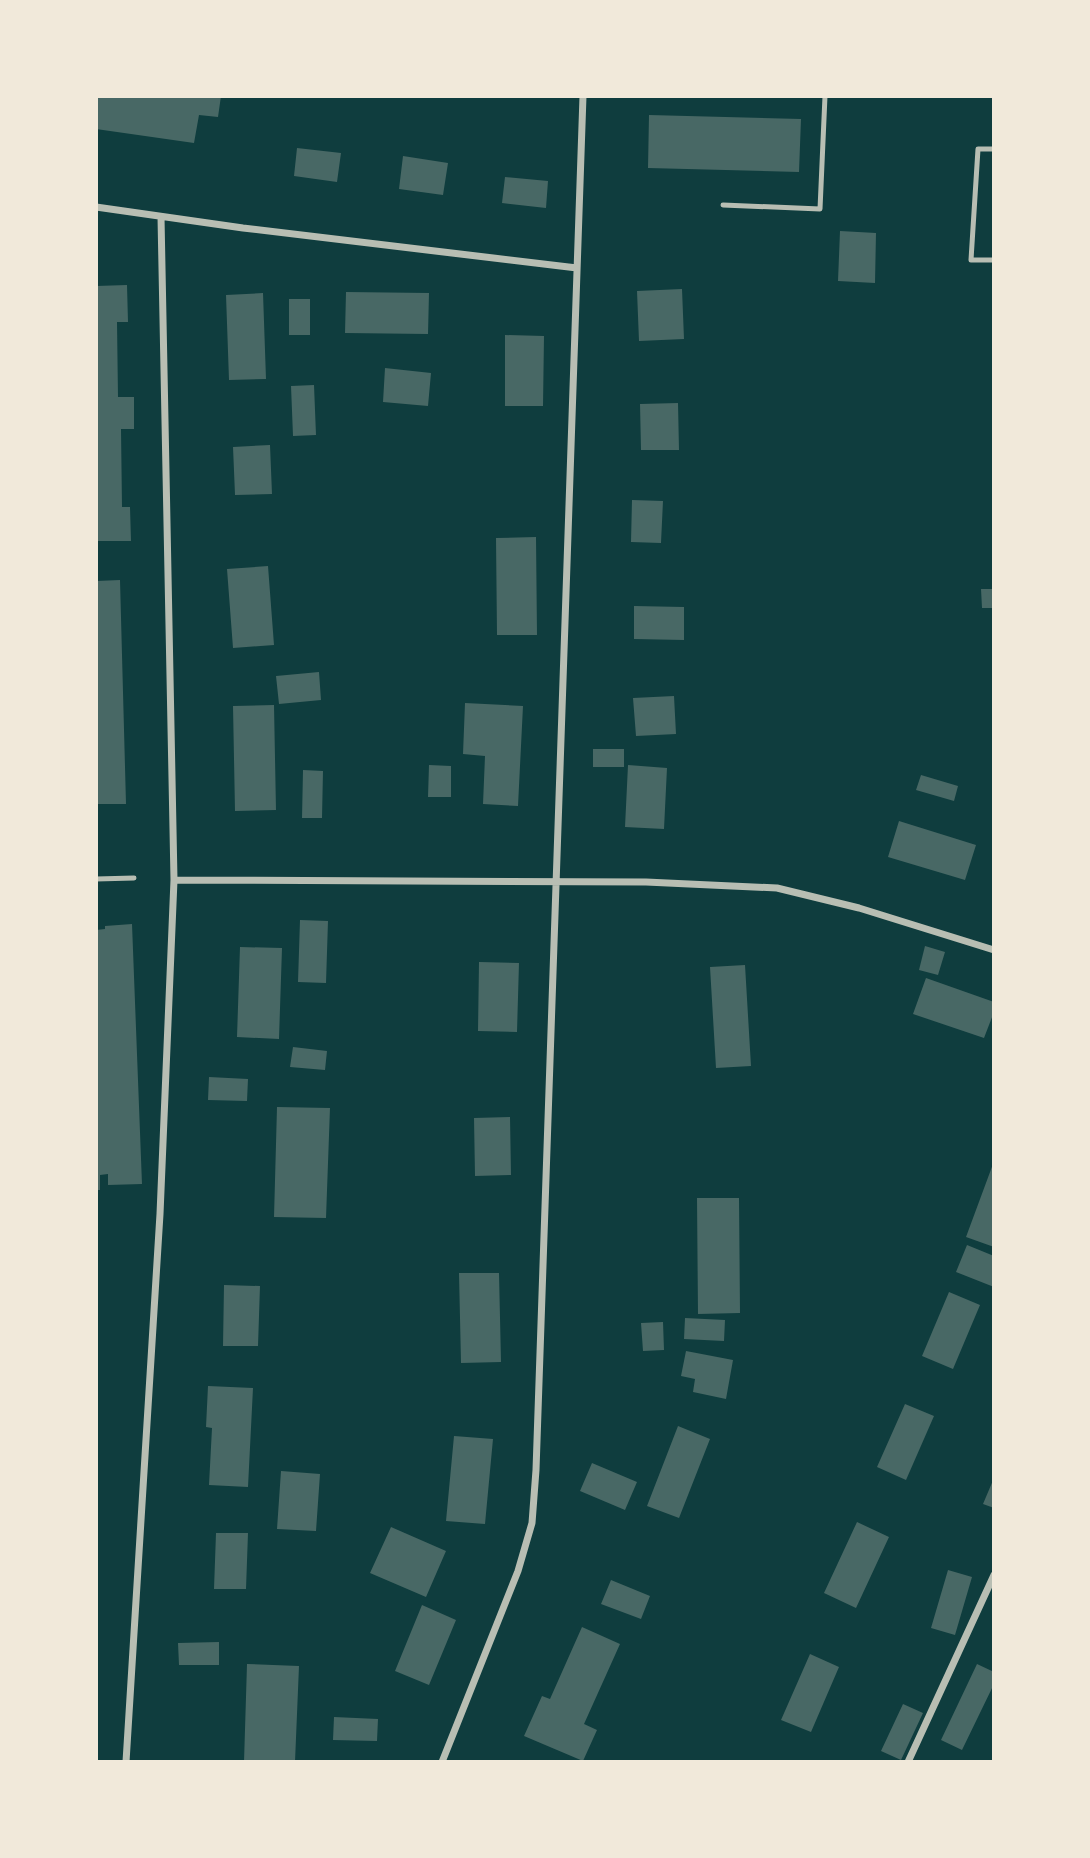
<svg xmlns="http://www.w3.org/2000/svg" width="1090" height="1858" viewBox="0 0 1090 1858" font-family="'Nunito Sans',sans-serif">
	<style>
		.building { fill: #486865 }
		.lines { fill: none; stroke-linecap: round; stroke-linejoin: round }
		.service { stroke: #b8beb3; stroke-width: 5 }
		.minor { stroke: #b8beb3; stroke-width: 7 }
	</style>
	<rect width="100%" height="100%" fill="#0f3d3e"/>
	<path class="building" d="M96,96l64,2 61,-2 -3,21 -19,-2 -5,28 -98,-14z
		M649,115l152,4 -2,53 -151,-4z
		M297,148l44,5 -4,29 -43,-6z
		M403,156l45,7 -5,32 -44,-6z
		M505,177l43,4 -2,27 -44,-5z
		M840,231l36,2 -1,50 -37,-2z
		M127,285l1,37h-11l1,75h16v32h-13l1,78h8l1,34h-35v-255z
		M682,289l2,50 -45,2 -2,-50z
		M346,292l83,1 -1,41 -83,-1z
		M263,293l3,86 -37,1 -3,-85z
		M289,299h21v36h-21z
		M505,335l39,1 -1,70h-38z
		M385,368l46,5 -3,33 -45,-4z
		M314,385l2,50 -23,1 -2,-50z
		M678,403l1,47h-38l-1,-46z
		M270,445l2,49 -37,1 -2,-48z
		M632,500l31,1 -2,42 -30,-1z
		M536,537l1,98h-40l-1,-97z
		M268,566l6,79 -41,3 -6,-79z
		M120,580l6,224h-30v-223z
		M981,589h13v19h-12z
		M634,606l50,1v33l-50,-1z
		M319,672l2,28 -42,4 -3,-28z
		M674,696l2,38 -40,2 -3,-38z
		M465,703l58,3 -5,100 -35,-2 2,-48 -22,-2z
		M274,705l2,105 -41,1 -2,-105z
		M593,749h31v18h-31z
		M429,765l22,1v31h-23z
		M628,765l39,3 -3,61 -39,-2z
		M303,770l20,1 -1,47h-20z
		M921,775l37,11 -4,15 -38,-11z
		M899,821l77,24 -11,35 -77,-23z
		M300,920l28,1 -2,62 -28,-1z
		M132,924l10,260 -34,1v-11l-8,1v15h-4v-260l9,-1v-3z
		M925,946l20,6 -7,23 -19,-5z
		M240,947l42,1 -3,91 -42,-2z
		M479,962l40,1 -2,69 -39,-1z
		M745,965l6,101 -35,2 -6,-101z
		M926,978l68,24v10l-10,26 -71,-24z
		M293,1047l34,4 -2,19 -35,-3z
		M209,1077l39,2 -1,22 -39,-1z
		M277,1107l53,1 -4,110 -52,-1z
		M510,1117l1,58 -36,1 -1,-58z
		M993,1164h1v83l-28,-10z
		M697,1198h42l1,115 -42,1z
		M967,1245l27,11v31l-38,-15z
		M459,1273h40l2,89 -40,1z
		M224,1285l36,1 -2,60h-35z
		M949,1292l31,13 -27,64 -31,-13z
		M685,1318l40,2 -1,21 -40,-2z
		M663,1322l1,28 -21,1 -2,-28z
		M686,1351l47,9 -7,39 -33,-7 2,-13 -14,-3z
		M208,1386l45,2 -5,99 -39,-2 3,-57 -6,-1z
		M905,1404l29,12 -28,64 -29,-13z
		M678,1426l32,13 -31,79 -32,-12z
		M454,1436l39,3 -8,85 -39,-3z
		M592,1463l45,19 -12,28 -45,-19z
		M281,1471l39,3 -4,57 -39,-2z
		M994,1478v30l-11,-4z
		M857,1522l32,15 -33,71 -32,-15z
		M391,1527l55,24 -20,46 -56,-24z
		M216,1533h32l-2,56h-32z
		M948,1570l24,7 -17,58 -24,-7z
		M611,1580l39,16 -9,23 -40,-15z
		M422,1605l34,15 -27,65 -34,-14z
		M582,1627l38,17 -36,80 13,6 -14,31 -59,-25 18,-40 8,3z
		M219,1642v23h-40l-1,-22z
		M810,1654l29,13 -28,65 -30,-12z
		M247,1664l52,2 -4,96h-51z
		M977,1664l17,8v12l-32,66 -21,-10z
		M903,1704l20,9 -22,47 -20,-9z
		M334,1717l44,2 -1,22 -44,-1z"/>
	<g class="lines">
		<path class="service" d="M994,149h-16l-7,111h23
			M723,205l97,4 5,-113
			M96,879l38,-1"/>
		<path class="minor" d="M96,207l147,21 334,40
			M174,880l472,2 131,6 82,20 135,42
			M126,1762l34,-548 14,-334 -13,-663
			M442,1762l76,-191 14,-48 4,-53 47,-1374
			M908,1762l86,-187"/>
	</g>
	<rect width="1090" height="1858" fill="none" stroke="#f1e9da" stroke-width="196"/>
</svg>
